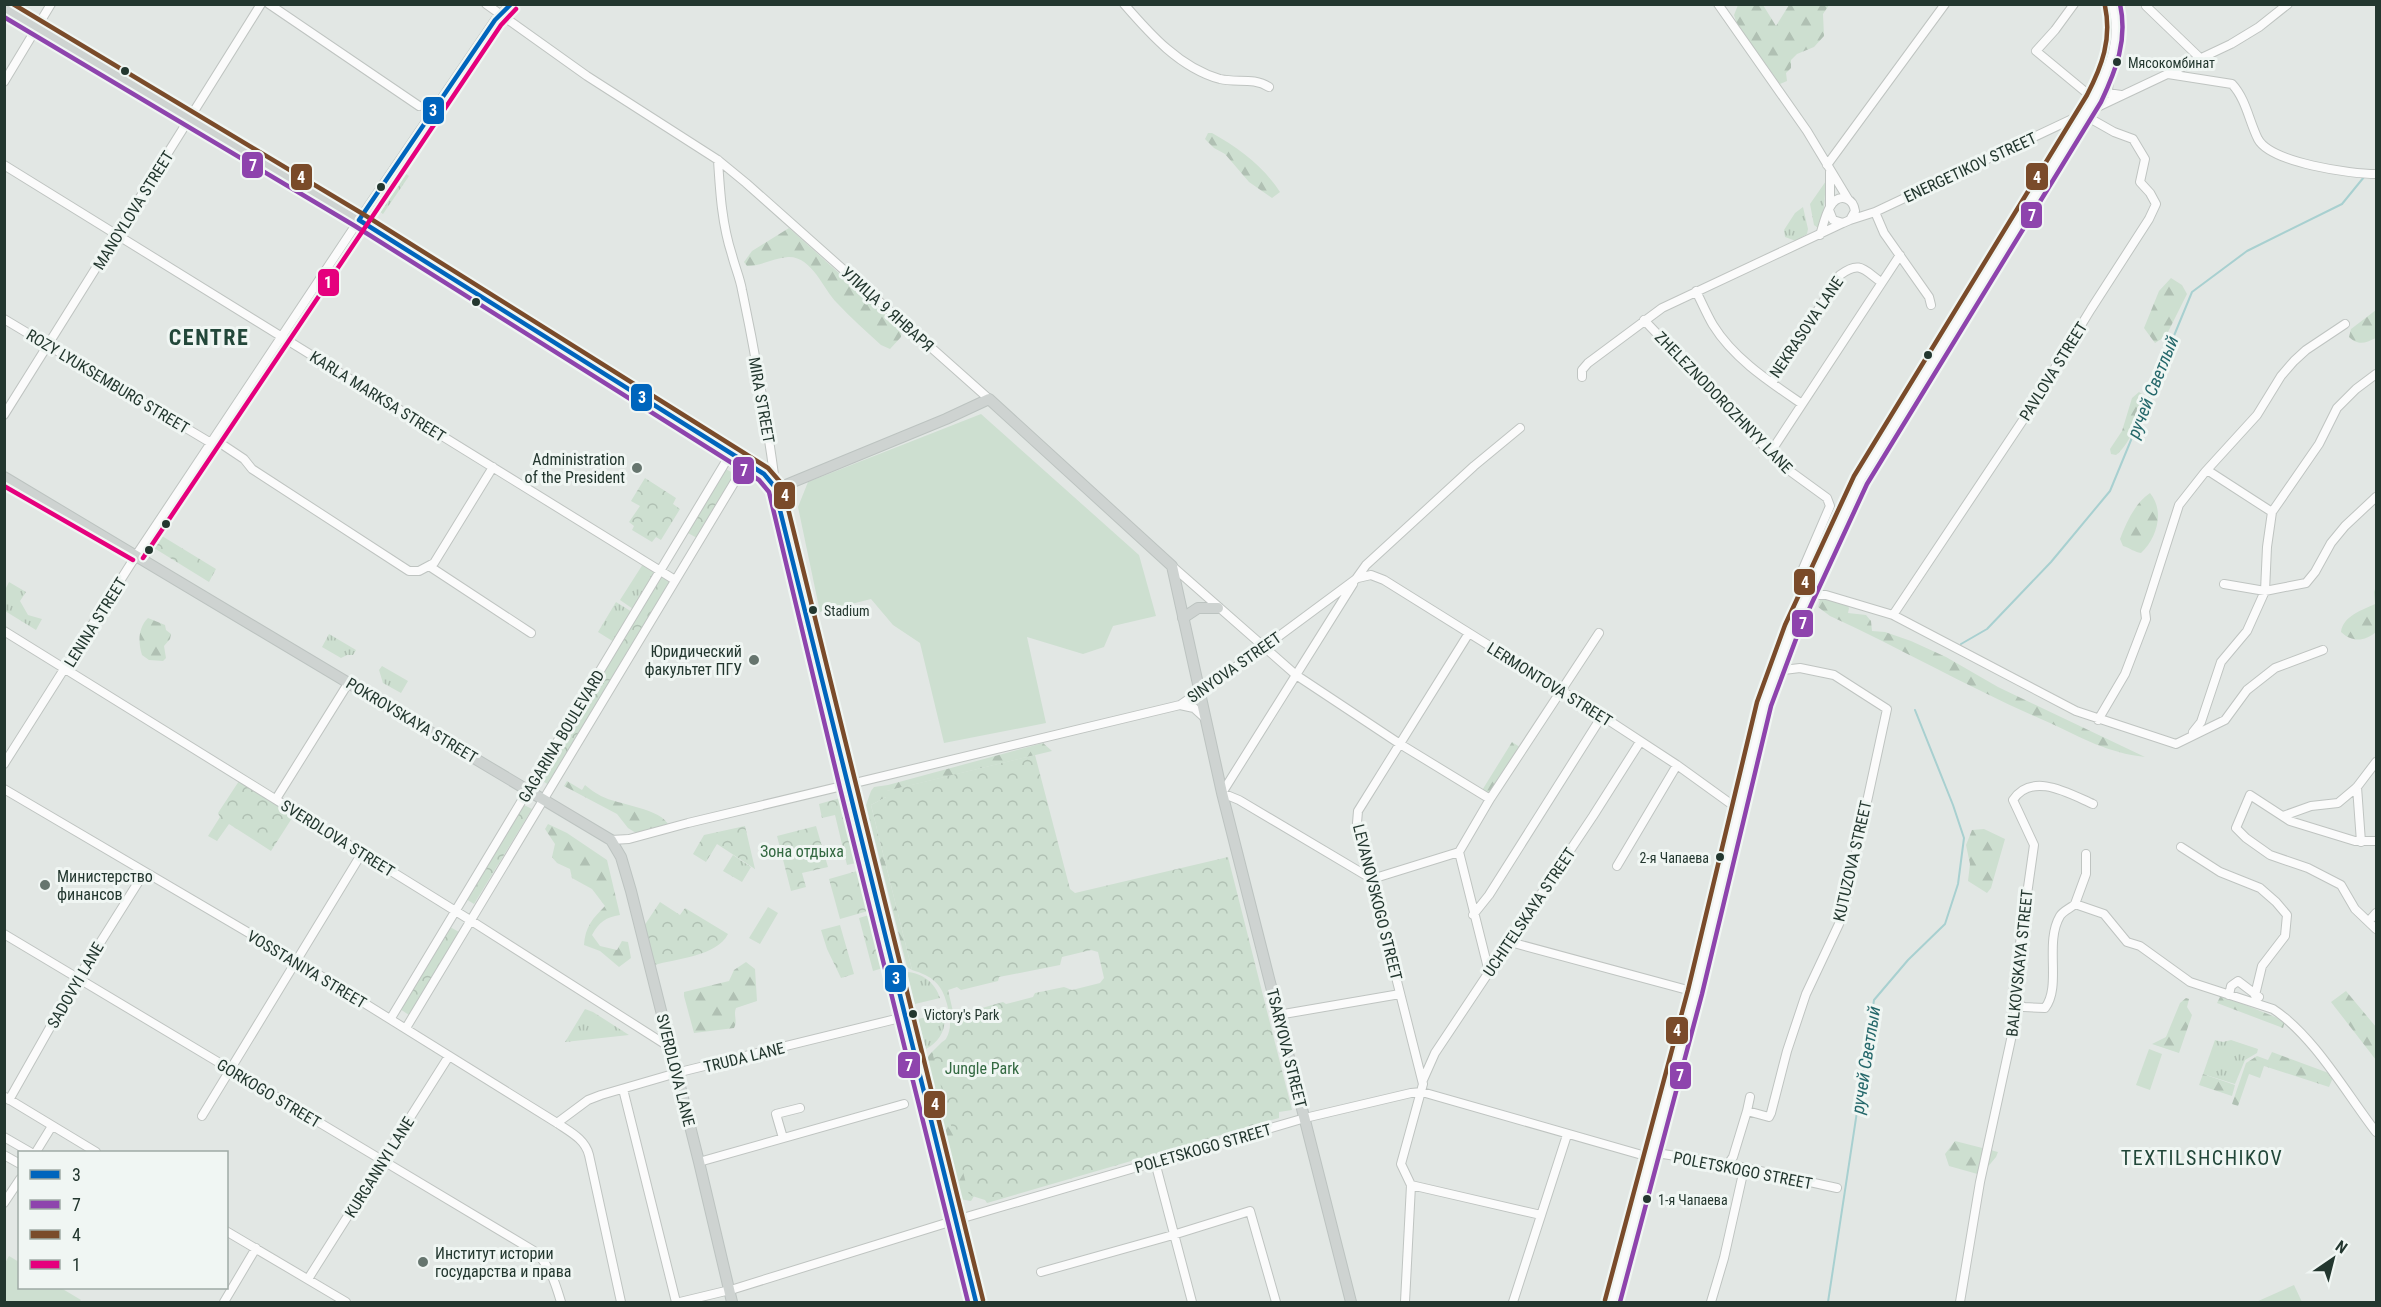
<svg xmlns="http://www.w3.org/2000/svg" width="2381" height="1307" viewBox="0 0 2381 1307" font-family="'Roboto Condensed',sans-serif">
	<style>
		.grass { fill: url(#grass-tufts) }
		.forest { fill: url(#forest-firs) }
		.park { fill: url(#park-crowns); fill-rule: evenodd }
		.pitch { fill: #cddfd0 }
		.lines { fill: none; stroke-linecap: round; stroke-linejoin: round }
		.stream { stroke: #a8d0d0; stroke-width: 2 }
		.minor-casing { stroke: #bfc4c1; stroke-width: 10 }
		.major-casing { stroke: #bcc3c0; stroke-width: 12 }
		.minor { stroke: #fbfbfb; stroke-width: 8 }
		.major { stroke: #ced3d1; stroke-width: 10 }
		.bus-1-casing { stroke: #f0f6f3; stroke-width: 9 }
		.bus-2-casing { stroke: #f0f6f3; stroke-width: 9 }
		.bus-3-casing { stroke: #f0f6f3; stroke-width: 9 }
		.bus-4-casing { stroke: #f0f6f3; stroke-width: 9 }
		.bus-1 { stroke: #0065bd; stroke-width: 4.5 }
		.bus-2 { stroke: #8e44ad; stroke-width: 4.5 }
		.bus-3 { stroke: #7a4b2a; stroke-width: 4.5 }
		.bus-4 { stroke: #e5007d; stroke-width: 4.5 }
		.bus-dot { fill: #23372f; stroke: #f0f6f3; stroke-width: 2 }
		.poi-dot { fill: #66756e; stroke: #f0f6f3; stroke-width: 2 }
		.labels { text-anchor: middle; stroke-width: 6; stroke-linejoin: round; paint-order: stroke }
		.bus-label { font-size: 14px; fill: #23372f; stroke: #f0f6f3; text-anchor: start }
		.street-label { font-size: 16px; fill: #23372f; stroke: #f0f6f3 }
		.poi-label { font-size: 16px; fill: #23372f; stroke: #f0f6f3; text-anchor: end }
		.park-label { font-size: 16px; fill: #336941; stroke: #f0f6f3 }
		.water-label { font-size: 18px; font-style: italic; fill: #25686b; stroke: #f0f6f3 }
		.quarter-label { font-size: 20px; letter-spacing: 1.5px; fill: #224739; stroke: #f0f6f3 }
		.district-label { font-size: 22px; font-weight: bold; letter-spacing: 1.5px; fill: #224739; stroke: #f0f6f3 }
		.line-badge { stroke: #f0f6f3; stroke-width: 2 }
		.badge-label { font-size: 16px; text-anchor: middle; font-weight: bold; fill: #fff }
	</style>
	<defs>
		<pattern id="grass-tufts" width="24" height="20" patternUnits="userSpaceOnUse" patternTransform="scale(1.5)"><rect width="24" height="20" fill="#cddfd0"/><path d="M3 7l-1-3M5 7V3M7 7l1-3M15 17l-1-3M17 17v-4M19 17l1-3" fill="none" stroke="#b0c0b3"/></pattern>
		<pattern id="forest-firs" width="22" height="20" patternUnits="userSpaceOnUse" patternTransform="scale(1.5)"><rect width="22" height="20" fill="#cddfd0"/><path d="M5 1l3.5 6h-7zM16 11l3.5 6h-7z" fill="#b0c0b3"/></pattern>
		<pattern id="park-crowns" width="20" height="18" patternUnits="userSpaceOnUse" patternTransform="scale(1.5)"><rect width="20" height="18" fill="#cddfd0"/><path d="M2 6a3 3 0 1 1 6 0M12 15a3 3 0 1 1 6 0" fill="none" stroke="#b0c0b3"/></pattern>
	</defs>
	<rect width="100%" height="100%" fill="#e2e7e4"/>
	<path class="grass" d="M402,171l7,5 -26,38 -7,-5z
		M1826,181l-3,39 -2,5 -3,3 -4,-3 -4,-21z
		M1803,207l5,22 -1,5 -11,7 -11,-4 -1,-7 11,-17z
		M643,564l13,8 -23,37 -13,-9z
		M9,582l17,10 -6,9 8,14 14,4 -6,11 -31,-19v-21z
		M616,602l16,10 -18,30 -16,-10z
		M329,634l27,16 -3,5h-6l-6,3 -19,-11z
		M382,666l26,15 -7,12 -18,-10 -4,-13z
		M733,855l18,12 -9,15 -19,-11z
		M907,972c16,1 28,11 33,26l-25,6z
		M585,1009l8,3 36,23 -64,7z
		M944,1013c3,15 -4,29 -18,36l-8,-30z
		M2215,1040l8,2 8,-2 27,9 -1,4 -12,7 -10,24 -32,-10z"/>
	<path class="forest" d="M1738,5h25l13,21 13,-21h40l-6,9 1,22 -10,11 -17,7 -6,6v8l-5,5 1,8 -7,3 -43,-60 -3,-9z
		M1208,133h4c27,15 51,33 68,59l-8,6 -23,-16 -24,-28 -11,-6 -9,-9z
		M789,228l113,102 -1,7 -11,12 -9,-4c-15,-14 -30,-27 -44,-42 -14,-14 -25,-47 -49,-46 -14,1 -27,9 -41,9l-3,-4 8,-11z
		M2171,278l11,7 5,9 -21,42 -11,7 -11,-15 15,-37z
		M2376,310v28c-11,5 -17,8 -27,-1l2,-8z
		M2139,392l6,4c-3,17 -15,49 -29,59l-5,-1 -1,-5 12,-18 10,-33z
		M2150,493c15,18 7,45 -9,60 -7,-1 -11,-5 -18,-7l-3,-7c6,-16 15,-36 30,-46z
		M2376,586v46c-11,9 -23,11 -35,0 2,-16 21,-22 34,-28l-1,-12z
		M1824,598l22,5 3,5 -1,5 18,2 5,6 1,10 13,1 26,9 35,16 52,30 147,70c-37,-4 -63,-19 -95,-34 -75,-32 -146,-73 -220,-107l-12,-9 2,-7z
		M148,618l17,7 1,5 5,4 -1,5 -6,7 2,12 -3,3 -14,-1 -7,-5c-4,-13 -4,-27 6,-37z
		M1512,742l11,7 -31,49 -11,-6z
		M1043,743l9,8 -165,40 -1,6 -15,8 41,165 -5,-3 -41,-162 5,-14 3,-4 14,-2z
		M567,781l15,9 3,-5c5,4 10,8 16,11 17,9 61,12 68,30l-33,7 -8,-5 -11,-14 -53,-28z
		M548,824l19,9 40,27 13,55c-14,2 -21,7 -28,20l8,11 17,4 5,-9 6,1 3,16 -12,9 -19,-16 -16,-6c1,-18 9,-27 21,-39l-13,-17 -20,-11 -2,-9 -13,-6 -5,-6 3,-13 -10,-15z
		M1984,829l21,10 -14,49 -4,5 -19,-12 2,-17 -4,-19 6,-15z
		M746,962l9,7 2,32 -21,7c-3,7 2,13 -2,20l-40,5 -10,-37v-4l45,-11 5,-11z
		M2346,991l30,36v33l-45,-58z
		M2221,995l64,26 -2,7 -66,-25z
		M2186,998l3,1 -2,8 5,8 -13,38 -27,-9 14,-7 14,-34z
		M957,1032l27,148 -13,21 -12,-2 -34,-140 17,-17z
		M2272,1052l62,23 -5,12 -65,-21 -4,12 -11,-4 -11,32 -6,-2 14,-41 11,-7 11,4z
		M2203,1074l32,11 -3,11 -33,-11z
		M1955,1141l43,11 -2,5 -15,18 -32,-9 -4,-12z"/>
	<path class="park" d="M724,468l11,6 -38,64 -11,-6z
		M645,478l31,20 -3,6 7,5 -19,31 -5,-3 -4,5 -20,-12 2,-4 -5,-4 11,-16 -9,-5z
		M162,536l54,33 -7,13 -55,-34z
		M660,576l11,7 -122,202 -11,-7z
		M1035,755l35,134 5,4 153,-36 64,253 -13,2v6l-292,85 -2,-3 -16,-5 -36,-140c18,-18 20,-27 14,-51 -5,-20 -15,-28 -35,-34l-41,-165 15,-8v-6zM1091,950l7,2 6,26 -4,5 -28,7 -8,-3 -29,6 -2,4 -27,7 -3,-2 -49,14 -6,-26 9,-3 4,3 37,-9 1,-4 61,-12 2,-8z
		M239,781l55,34 -23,36 -42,-27 -12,17 -9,-5 12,-19 -2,-4z
		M840,798l16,65 -9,2 -12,-50 -13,3 -3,-14z
		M524,805l8,4 -58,95 -8,-5z
		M745,826l10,43 -38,-25 -11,18 -13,-8 11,-19z
		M816,826l12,41 -26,6 4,14 -15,4 -14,-55z
		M857,871l11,40 -28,8 -11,-40z
		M660,902l20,13 5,-7 43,26c-11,22 -52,25 -74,31l-10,-39z
		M869,915l14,53 -10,3 -14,-53z
		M840,925l14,49 -13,4 -14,-29 -6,-19z
		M450,927l9,5 -50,83 -9,-6z"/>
	<path class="pitch" d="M981,414l158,141 17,61 -43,10 -9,21 -21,7 -56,-17 19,86 -102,20 -24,-100 -27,-18 -22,-26 -51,13 -22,-105 10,-25z
		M768,907l10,6 -18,31 -11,-6z
		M2149,1049l13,5 -12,36 -14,-5z
		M9,1256l10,6 1,26h41l20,12 -2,2h-74v-39z
		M2294,1285l8,17h-46z"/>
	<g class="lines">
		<path class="stream" d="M1961,644l26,-15 64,-67 59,-71 82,-199 55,-41 95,-47 22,-27
			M1828,1302l46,-302 34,-40 37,-36 13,-40 6,-46 -11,-33 -38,-95"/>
		<defs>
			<path id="minor" d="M269,4l150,102
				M486,4l101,72 131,84 28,23 243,216
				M1124,4c26,30 56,64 96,75 17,4 33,-2 49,8
				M1718,4l89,127 41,68
				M2074,4l-19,26 -19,21 58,48
				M2146,6l54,52
				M2168,74l64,10c14,15 17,37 26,55 13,24 93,35 118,35
				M2109,75l-1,18 13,2
				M4,82l47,-78
				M718,160c2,32 4,65 14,95 3,12 8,23 10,35 14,66 25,132 34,199
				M4,165l671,415
				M1827,165l118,-161
				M1830,207v-35
				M1875,212l9,21 45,64 2,8
				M1850,220l25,-8 356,-168 28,-17 29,-23
				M1820,235c4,-11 9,-43 27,-36 5,2 7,6 8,12l-5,9 -7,3 -10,-3 -4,-10
				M1696,291c6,12 11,24 17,34 21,34 57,57 89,79
				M4,319l207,124
				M1644,320l139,146 44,32 3,8 -28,65 1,5 7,11
				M1582,377v-7l6,-7 74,-55 181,-85
				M1772,383l68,-108c20,-15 24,-5 41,7
				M4,415l257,-411
				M214,439l30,20 8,10 157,102h10l15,-8 59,-96
				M1770,453l130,-198
				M2207,470l65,42
				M429,566l102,67
				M1172,566l124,109 104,69 90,55
				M1358,578l13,-3 13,5 218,136 75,49 61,44
				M1353,584l-131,209 17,7 133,79
				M2224,584l41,7 41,-8 9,-11 16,-29 14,-17 31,-29
				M1807,595h19l67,20 183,96 100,33 49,-24 22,-30 28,-22 48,-18
				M1893,615l132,-198 66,-108 58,-90 7,-15 -6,-11 -10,-11 5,-23 -12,-20 -19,-7 -30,-17
				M4,631l466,289 201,128
				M1469,633l-111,178 -1,12 66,261 -22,80 10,21 130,30
				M1180,705l14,3 11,10
				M2098,720l27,-46 21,-55 -1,-8 34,-106 26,-33 52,-57 24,-39 13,-15 12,-11 39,-26
				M2193,732l8,-10 20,-60 26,-31 18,-40 2,-44 5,-35 47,-68 18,-36 19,-19 20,-15
				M4,764l133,-210 222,-334 136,-200 16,-16
				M2357,787l4,55
				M4,789l291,171 262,163c13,9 28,16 32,32l32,147
				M276,799l73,-117
				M2283,816l28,-10 27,-3 19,-16 19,-25
				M611,840l18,-1 59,-16 492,-118 83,-57 93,-69 10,-14 108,-99 46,-38
				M2376,841h-21l-65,-20 -40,-26 -14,33 10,10 24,17 38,13 33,17 14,24 21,20
				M2181,847l39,25 40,16 16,14 11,13 -2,21 -23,30 -7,29
				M1459,852l31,-53 109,-166
				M1459,852l30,120
				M1617,866l60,-101
				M1372,879l87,-27
				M2075,904l11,-30v-20
				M1473,915l16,-20 113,-179
				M2369,921l7,-8
				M4,934l530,317c16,14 21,31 27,51
				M1510,942l185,50
				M2229,995l2,-9 7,-5 21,16
				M2014,1003l10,4 21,1c17,-22 -1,-65 15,-92 3,-5 11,-8 15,-12l29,10 23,28 13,4 50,36 83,27c41,27 73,84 103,123
				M1278,1015l122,-21
				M391,1018l340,-565
				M406,1028l340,-565
				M1423,1080l12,-27 158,-237 47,-74
				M623,1089l53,213
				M5,1097l91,55
				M9,1100l69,-122 66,-105
				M1747,1111l3,-14
				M202,1116l160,-263
				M557,1123l31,-23 13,-5 79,-23 224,-55
				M4,1137l26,15
				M783,1138l-7,-24 24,-6
				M36,1152l16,-26
				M4,1155l16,9
				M699,1162l205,-58
				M1155,1162l37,140
				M1728,1164l5,-7 14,-46 22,6 2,-4 16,-62 19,-57 33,-70 5,-16 43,-199 -53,-34 -34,-7 -25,3
				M4,1203l16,-24
				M226,1231l120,71
				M1041,1272l132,-37 77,-24 26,91
				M308,1279l141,-223
				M224,1302l32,-54
				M680,1302l54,-13 222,-69 349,-102 106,-25 11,-1 227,65 14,-3 65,10 109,24
				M1405,1302l6,-117
				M1513,1302l54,-167
				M1612,1302l83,-310 69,-288 28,-76 68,-148 234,-381c15,-31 29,-60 18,-95
				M1711,1302l13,-44 20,-89
				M1960,1302l20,-120 35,-161 1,-9 -3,-19 21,-148 -21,-45c19,-29 57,-6 80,4"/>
			<path id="major" d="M4,8l355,212 405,254 12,15 71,297 129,516
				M4,477l607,363 10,17 10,34 68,271 33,140
				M776,489l170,-70 43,-20 183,167 50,227 129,509
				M1183,618l15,-10h20"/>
		</defs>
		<use href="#minor" class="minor-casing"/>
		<use href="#major" class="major-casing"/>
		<use href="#minor" class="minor"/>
		<use href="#major" class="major"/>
		<defs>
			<path id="bus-1" d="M359,220l405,254 10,12 202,816
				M359,220l136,-200 16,-16"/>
			<path id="bus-2" d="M4,17l351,209 404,254 10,12 71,296 128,514
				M1620,1302l82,-308 69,-288 28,-75 68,-147 234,-382c15,-32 27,-62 19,-98"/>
			<path id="bus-3" d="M13,4l350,210 405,254 14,16 201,816
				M1605,1300l83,-310 69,-288 28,-77 69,-149 233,-381c15,-29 25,-56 18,-89"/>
			<path id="bus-4" d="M4,486l129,74
				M143,558l358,-533 15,-16"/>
		</defs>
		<use href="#bus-1" class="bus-1-casing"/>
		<use href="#bus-2" class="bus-2-casing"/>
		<use href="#bus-3" class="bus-3-casing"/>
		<use href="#bus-4" class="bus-4-casing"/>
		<use href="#bus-1" class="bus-1"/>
		<use href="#bus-2" class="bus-2"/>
		<use href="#bus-3" class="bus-3"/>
		<use href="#bus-4" class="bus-4"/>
	</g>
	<g class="bus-dot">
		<circle cx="2117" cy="62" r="5"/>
		<circle cx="125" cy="71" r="5"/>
		<circle cx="381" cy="187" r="5"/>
		<circle cx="476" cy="302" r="5"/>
		<circle cx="1928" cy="355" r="5"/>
		<circle cx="166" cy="524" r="5"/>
		<circle cx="149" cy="550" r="5"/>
		<circle cx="813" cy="610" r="5"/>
		<circle cx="1720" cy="857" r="5"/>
		<circle cx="913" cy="1014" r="5"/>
		<circle cx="1647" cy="1199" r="5"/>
	</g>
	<g class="poi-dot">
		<circle cx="637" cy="468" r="6"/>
		<circle cx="754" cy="660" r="6"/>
		<circle cx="45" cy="885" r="6"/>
		<circle cx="423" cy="1262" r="6"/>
	</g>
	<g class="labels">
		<g class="bus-label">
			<text x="2128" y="68">Мясокомбинат</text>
			<text x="824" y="616">Stadium</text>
			<text x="1709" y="863" text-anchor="end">2-я Чапаева</text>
			<text x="924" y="1020">Victory's Park</text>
			<text x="1658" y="1205">1-я Чапаева</text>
		</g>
		<g class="street-label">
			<text transform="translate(1970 167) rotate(-25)" y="6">ENERGETIKOV STREET</text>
			<text transform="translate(133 210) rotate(-58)" y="6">MANOYLOVA STREET</text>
			<text transform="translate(888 309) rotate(42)" y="6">УЛИЦА 9 ЯНВАРЯ</text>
			<text transform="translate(1806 327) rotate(-56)" y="6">NEKRASOVA LANE</text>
			<text transform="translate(2053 371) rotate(-58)" y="6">PAVLOVA STREET</text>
			<text transform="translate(108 381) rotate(31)" y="6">ROZY LYUKSEMBURG STREET</text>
			<text transform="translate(378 396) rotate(32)" y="6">KARLA MARKSA STREET</text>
			<text transform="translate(762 400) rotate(80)" y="6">MIRA STREET</text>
			<text transform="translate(1724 402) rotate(46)" y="6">ZHELEZNODOROZHNYY LANE</text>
			<text transform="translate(95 622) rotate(-58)" y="6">LENINA STREET</text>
			<text transform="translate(1234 667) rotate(-35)" y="6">SINYOVA STREET</text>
			<text transform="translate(1550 684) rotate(32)" y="6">LERMONTOVA STREET</text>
			<text transform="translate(412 720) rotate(31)" y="6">POKROVSKAYA STREET</text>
			<text transform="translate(561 736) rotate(-59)" y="6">GAGARINA BOULEVARD</text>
			<text transform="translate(338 838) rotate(32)" y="6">SVERDLOVA STREET</text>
			<text transform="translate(1852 861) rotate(-77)" y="6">KUTUZOVA STREET</text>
			<text transform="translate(1378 902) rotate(76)" y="6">LEVANOVSKOGO STREET</text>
			<text transform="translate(1529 912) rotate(-56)" y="6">UCHITELSKAYA STREET</text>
			<text transform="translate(2019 963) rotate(-84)" y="6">BALKOVSKAYA STREET</text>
			<text transform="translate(307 969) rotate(31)" y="6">VOSSTANIYA STREET</text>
			<text transform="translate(75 985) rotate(-60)" y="6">SADOVYI LANE</text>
			<text transform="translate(1287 1048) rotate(76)" y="6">TSARYOVA STREET</text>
			<text transform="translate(744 1057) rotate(-14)" y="6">TRUDA LANE</text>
			<text transform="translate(676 1070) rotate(76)" y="6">SVERDLOVA LANE</text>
			<text transform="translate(269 1093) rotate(31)" y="6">GORKOGO STREET</text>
			<text transform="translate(1203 1148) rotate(-16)" y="6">POLETSKOGO STREET</text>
			<text transform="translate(379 1167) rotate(-58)" y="6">KURGANNYI LANE</text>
			<text transform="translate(1743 1170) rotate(11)" y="6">POLETSKOGO STREET</text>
		</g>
		<g class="poi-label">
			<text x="625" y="465">Administration<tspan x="625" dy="18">of the President</tspan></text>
			<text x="742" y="657">Юридический<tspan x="742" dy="18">факультет ПГУ</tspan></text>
			<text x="57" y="882" text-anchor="start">Министерство<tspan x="57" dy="18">финансов</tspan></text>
			<text x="435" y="1259" text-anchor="start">Институт истории<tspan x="435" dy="18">государства и права</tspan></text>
		</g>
		<g class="park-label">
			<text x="802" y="857">Зона отдыха</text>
			<text x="982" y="1074">Jungle Park</text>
		</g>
		<g class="water-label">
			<text transform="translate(2153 387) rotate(-68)" y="6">ручей Светлый</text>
			<text transform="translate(1866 1060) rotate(-81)" y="6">ручей Светлый</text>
		</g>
		<g class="quarter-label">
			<text x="2202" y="1165">TEXTILSHCHIKOV</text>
		</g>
		<g class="district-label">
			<text x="209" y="345">CENTRE</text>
		</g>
	</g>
	<g class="line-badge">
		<rect x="422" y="96" width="23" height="29" rx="6" fill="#0065bd"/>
		<rect x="241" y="151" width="23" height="28" rx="6" fill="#8e44ad"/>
		<rect x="2025" y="162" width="24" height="29" rx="6" fill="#7a4b2a"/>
		<rect x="290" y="163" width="23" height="28" rx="6" fill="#7a4b2a"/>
		<rect x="2020" y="201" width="23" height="28" rx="6" fill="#8e44ad"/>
		<rect x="317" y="268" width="23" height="29" rx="6" fill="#e5007d"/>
		<rect x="630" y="383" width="23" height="29" rx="6" fill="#0065bd"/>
		<rect x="732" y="456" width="23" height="29" rx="6" fill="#8e44ad"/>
		<rect x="773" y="481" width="23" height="29" rx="6" fill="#7a4b2a"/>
		<rect x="1793" y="568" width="23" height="28" rx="6" fill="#7a4b2a"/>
		<rect x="1791" y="609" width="23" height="29" rx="6" fill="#8e44ad"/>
		<rect x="884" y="964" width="23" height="29" rx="6" fill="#0065bd"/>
		<rect x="1665" y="1016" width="24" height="29" rx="6" fill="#7a4b2a"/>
		<rect x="897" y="1051" width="24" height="28" rx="6" fill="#8e44ad"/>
		<rect x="1669" y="1061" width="23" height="29" rx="6" fill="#8e44ad"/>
		<rect x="923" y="1090" width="23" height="29" rx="6" fill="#7a4b2a"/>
	</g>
	<g class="badge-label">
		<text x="433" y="116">3</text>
		<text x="253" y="171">7</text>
		<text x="2037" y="183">4</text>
		<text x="301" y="183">4</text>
		<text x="2032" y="221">7</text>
		<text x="328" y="288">1</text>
		<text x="642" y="403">3</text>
		<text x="744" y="476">7</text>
		<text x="785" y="501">4</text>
		<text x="1805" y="588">4</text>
		<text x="1803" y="629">7</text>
		<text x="896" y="984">3</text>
		<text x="1677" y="1036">4</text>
		<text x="909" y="1071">7</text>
		<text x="1680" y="1081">7</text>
		<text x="935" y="1110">4</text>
	</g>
	<rect width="2381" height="1307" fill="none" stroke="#23372f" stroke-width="12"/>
	<rect x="18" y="1151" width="210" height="138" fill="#f0f6f3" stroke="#9eaaa5" stroke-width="1.5"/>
	<rect x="30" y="1170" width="30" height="9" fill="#0065bd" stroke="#9eaaa5" stroke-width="1.5"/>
	<text x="72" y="1181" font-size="18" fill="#23372f">3</text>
	<rect x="30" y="1200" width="30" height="9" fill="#8e44ad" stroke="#9eaaa5" stroke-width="1.5"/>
	<text x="72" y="1211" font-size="18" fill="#23372f">7</text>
	<rect x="30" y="1230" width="30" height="9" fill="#7a4b2a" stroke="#9eaaa5" stroke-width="1.5"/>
	<text x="72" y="1241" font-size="18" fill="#23372f">4</text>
	<rect x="30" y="1260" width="30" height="9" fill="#e5007d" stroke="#9eaaa5" stroke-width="1.5"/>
	<text x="72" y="1271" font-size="18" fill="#23372f">1</text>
	<g transform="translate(2333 1259) rotate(35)" stroke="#f0f6f3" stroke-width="4.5" paint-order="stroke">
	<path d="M0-4.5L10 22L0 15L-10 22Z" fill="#23372f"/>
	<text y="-9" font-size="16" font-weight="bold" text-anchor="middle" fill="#23372f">N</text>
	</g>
</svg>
